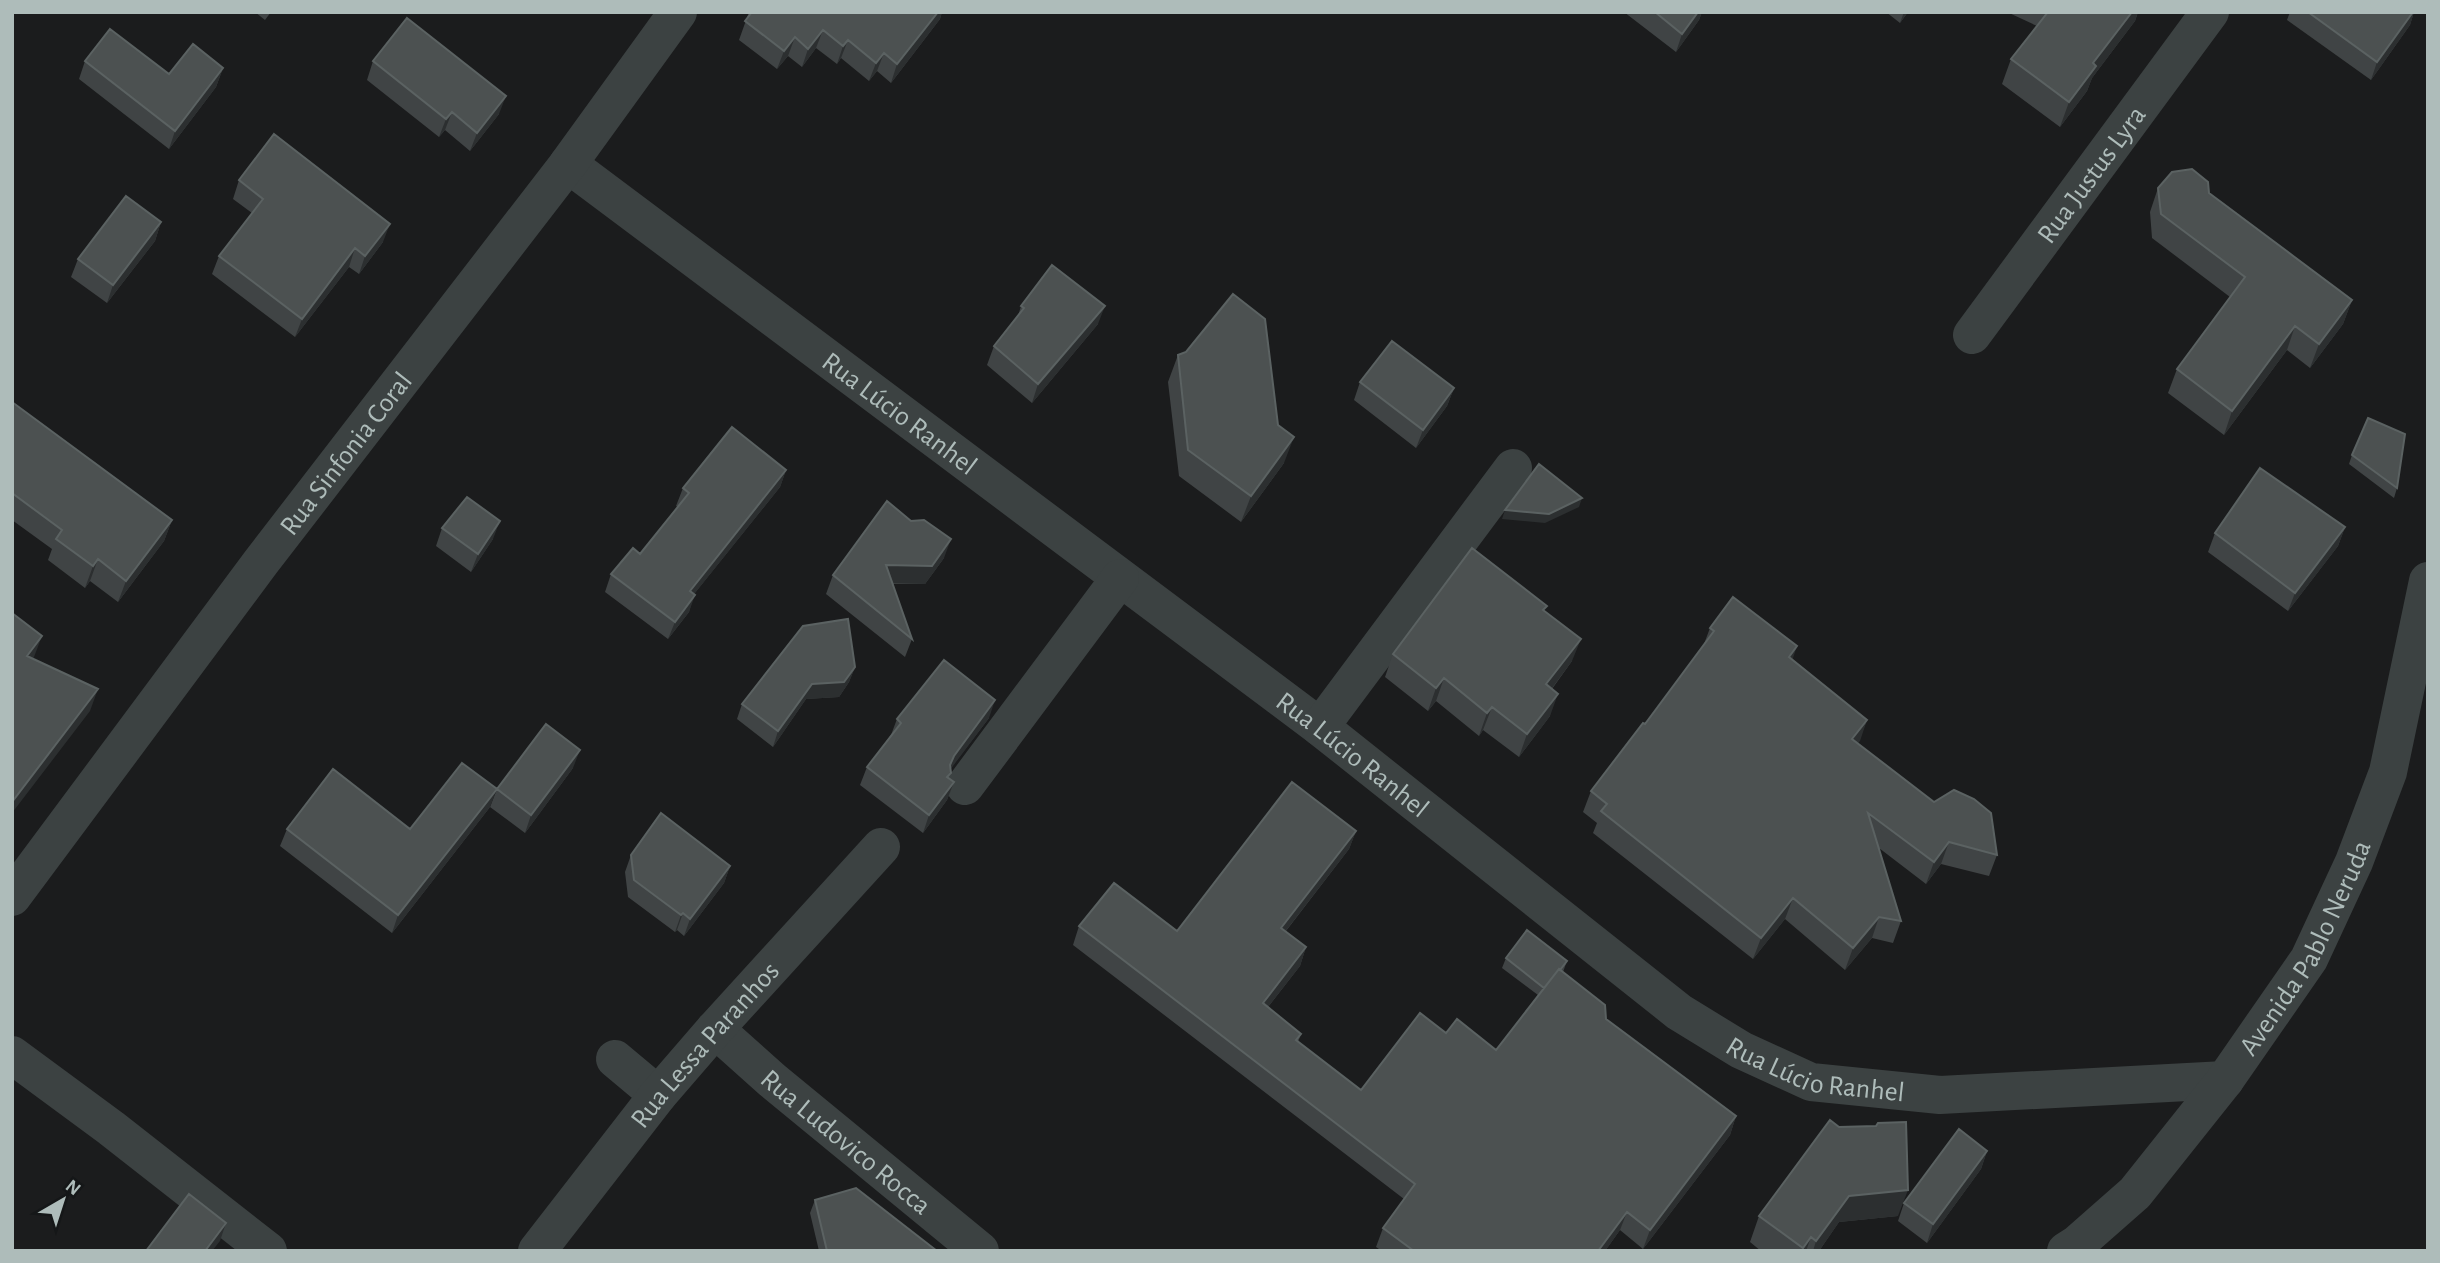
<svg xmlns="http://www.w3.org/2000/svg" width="2440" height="1263" viewBox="0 0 2440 1263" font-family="'Alegreya Sans',sans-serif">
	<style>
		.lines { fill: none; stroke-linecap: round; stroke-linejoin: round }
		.minor { stroke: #3c4242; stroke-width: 38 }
		.wall { fill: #404445 }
		.shaded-wall { fill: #2c2f30 }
		.building { fill: #4c5151; stroke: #5b6262; stroke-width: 2 }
		.labels { text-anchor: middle; stroke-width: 5; stroke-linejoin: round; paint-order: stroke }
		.street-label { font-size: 28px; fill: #aebcba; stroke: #151718 }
	</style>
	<rect width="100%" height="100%" fill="#1b1c1d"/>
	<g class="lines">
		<g class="minor">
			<path id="s1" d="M568,164l752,563 359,285 62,38 70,32 129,13 285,-15"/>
			<path id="s2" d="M1972,335l238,-323"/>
			<path d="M1320,727l193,-259"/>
			<path d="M965,786l155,-208"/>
			<path id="s3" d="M12,897l249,-335 307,-398 110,-152"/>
			<path id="s4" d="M715,1029l57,51 208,171"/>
			<path d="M12,1055l99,73 157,123"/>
			<path d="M615,1059l43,36"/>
			<path id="s5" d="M537,1251l121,-156 57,-66 166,-182"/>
			<path id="s6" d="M2066,1251l11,-7 58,-51 90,-113 84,-121 45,-97 34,-90 40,-191"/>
		</g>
	</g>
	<path class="wall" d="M255,12h16l-6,8z
		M749,12h193l-2,7 -49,64 -14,-12 -8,10 -28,-23 -4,6 -21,-16 -14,19 -14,-11 -11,13 -38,-29z
		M1624,12h78l-3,8 -23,32z
		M1886,12h22l-8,11z
		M2007,12h131l-3,9 -43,57 -5,13 -27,36 -58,-43 9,-25 26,-33z
		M2290,12h124l-4,13 -39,55 -84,-60z
		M85,61l84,13 54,-6 -7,19 -47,62 -90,-70z
		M373,61l126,53 -29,37 -25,-21 -6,7 -72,-57z
		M239,180l144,62 -24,32 -10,-7 -54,70 -83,-63 7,-18 33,-43 -19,-14z
		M2158,188l51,5 143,107 -9,24 -33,44 -23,-18 -63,85 -56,-42 9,-24 53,-72 -78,-59 -2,-26z
		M161,222l-6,19 -48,62 -36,-26 7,-18z
		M1021,306l77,18 -66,79 -45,-38 7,-19 24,-30z
		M1178,355l100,70 6,38 -43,59 -62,-46 -11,-94z
		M1360,382l94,6 -7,18 -31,42 -62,-48z
		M12,402l160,118 -8,21 -46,61 -28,-21 -5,7 -37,-28 4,-11 -40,-29z
		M2352,455l45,33 -3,10 -45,-34z
		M786,470l-6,17 -86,107 -5,18 -21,27 -63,-47 6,-18 29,-20 38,-47 -2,-1 7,-18z
		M2345,527l-7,19 -50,65 -80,-59 7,-19z
		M442,528l51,11 -22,33 -35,-26z
		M944,558l-19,26h-32l19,55 -7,18 -79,-63 7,-19z
		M1545,611l27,50 -20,28 -2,27 -31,41 -36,-27 -4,6 -43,-35 -8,10 -43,-34 8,-23z
		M1710,628l82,31 75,61 -9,23 139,112 -8,21 -48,-12 -15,20 -47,-36 22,73 -8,22 -21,-5 -27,32 -60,-51 -32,40 -160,-126 4,-10 -14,-11 8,-21 54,-67 59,-80z
		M855,667l-6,15 -10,15 -33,2 -33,48 -36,-28 5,-15z
		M989,718l-39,51 -1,10 5,3 -7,18 -24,33 -63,-48 7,-18 24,-32 6,-16z
		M573,768l-48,65 -35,-26 7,-18z
		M490,807l-98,126 -112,-87 7,-17h123z
		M1356,831l-7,18 -63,82 20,16 -6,19 -32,41 33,27 -3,8 63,48 85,-57 50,17 42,-55 -36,-27 4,-10 61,3 -4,11 43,47 130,97 -6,19 -87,114 -23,-19 -15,21h-223l-6,-4 7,-19 21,-29 -331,-254 6,-19 98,5z
		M631,855l99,11 -6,17 -40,53 -7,-6 -2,2 -47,-35 -3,-25z
		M1987,1151l-6,18 -54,74 -29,-22 6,-18z
		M815,1200l122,51h-118l-9,-38z
		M1759,1216h139l-59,6 -20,29h-58l-11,-9z"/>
	<path class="shaded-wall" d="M938,12h4l-2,7 -49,64 6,-19z
		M1698,12h4l-3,8 -23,32 6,-18z
		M1904,12h4l-8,11z
		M2132,12h6l-3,9 -43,57 -5,13 -27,36 9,-25 24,-39z
		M2413,12h1l-4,13 -39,55 6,-18z
		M823,30l-7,18 -14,19 6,-18z
		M795,37l-7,19 -11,13 7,-18z
		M848,40l-7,18 -4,6 6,-18z
		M884,53l-7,18 -8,10 7,-18z
		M223,68l-7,19 -47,62 6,-18z
		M506,96l-7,18 -29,37 7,-18z
		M452,112l-7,18 -6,7 7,-18z
		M161,222l-6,19 -48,62 6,-18z
		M390,224l-7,18 -24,32 6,-18z
		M355,248l-6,19 -54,70 7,-18z
		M2352,300l-9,24 -33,44 9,-24z
		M1105,306l-7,18 -66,79 6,-19z
		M2295,326l-8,24 -63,85 8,-24z
		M1454,388l-7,18 -31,42 7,-18z
		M1294,437l-10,26 -43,59 10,-26z
		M786,470l-6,17 -97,121 7,-17z
		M1582,498l-3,9 -34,16 -43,-4 3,-9z
		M172,520l-8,21 -46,61 8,-21z
		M500,521l-7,18 -22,33 7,-18z
		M2345,527l-7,19 -50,65 7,-18z
		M951,539l-7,19 -19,26 -45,-1 6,-18z
		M98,559l-8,22 -5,7 8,-22z
		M695,595l-6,17 -21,27 7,-17z
		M42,636l-8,21 -15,20 8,-21z
		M1581,639l-9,22 -34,46 8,-23z
		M1797,646l-7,21 -1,-10z
		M855,667l-6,15 -10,15 -33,2 -33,48 5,-16 34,-47z
		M1444,678l-8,23 -8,10 8,-23z
		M98,689l-8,22 -78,102v-11z
		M1558,694l-8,22 -31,41 8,-23z
		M995,700l-6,18 -42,56 7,-18z
		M1492,707l-9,23 -4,6 8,-23z
		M1867,720l-7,21 -16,19 8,-21z
		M580,750l-7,18 -48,65 6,-18z
		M954,782l-7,18 -24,33 6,-18z
		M497,789l-7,18 -98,126 6,-18z
		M1356,831l-7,18 -75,97 7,-18z
		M1949,842l-8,22 -15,20 8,-22z
		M730,866l-6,17 -40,53 6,-17z
		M1793,898l-8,21 -32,40 8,-21z
		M683,913l-6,17 -2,2 6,-17z
		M1879,917l-7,21 -27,32 8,-22z
		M1306,947l-6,19 -44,56 7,-19z
		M1736,1116l-6,19 -87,114 7,-19z
		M1987,1151l-6,18 -54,74 6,-19z
		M1908,1190l-10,26 -59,6 -20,29h-6l3,-10 33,-45z
		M1627,1212l-7,18 -15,21h-7z
		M226,1223l-6,18 -8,10h-7z
		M1811,1237l-5,14h-4l1,-3z"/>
	<path class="building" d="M752,12h186l-41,52 -13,-11 -8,10 -28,-23 -5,6 -20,-16 -15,19 -13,-12 -11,14 -39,-30z
		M1655,12h43l-16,22z
		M2048,12h84l-39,51 3,3 -27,36 -58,-43z
		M2308,12h105l-36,50z
		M407,18l99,78 -29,37 -25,-21 -6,7 -73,-58z
		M110,29l59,45 24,-30 30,24 -48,63 -90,-70z
		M274,134l116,90 -25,32 -10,-8 -53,71 -83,-63 44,-57 -24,-19z
		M2192,169l16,13 1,11 143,107 -33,44 -24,-18 -63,85 -55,-42 68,-92 -84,-63 -3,-26 14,-16z
		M126,196l35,26 -48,63 -35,-26z
		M1052,265l53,41 -67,78 -44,-38 30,-38 -3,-2z
		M1233,294l32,25 13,106 16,12 -43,59 -63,-46 -10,-95 8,-3z
		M1392,341l62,47 -31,42 -63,-48z
		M12,402l160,118 -46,61 -28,-22 -5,7 -37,-27 6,-9 -50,-37z
		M2368,418l37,16 -8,54 -45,-33z
		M732,427l54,43 -96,121 5,4 -20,27 -64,-48 22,-26 7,6 49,-61 -6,-5z
		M1539,464l43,34 -33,16 -44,-4z
		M2260,468l85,59 -50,66 -80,-60z
		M467,497l33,24 -22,33 -36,-26z
		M887,501l24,20 13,-1 27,19 -19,27 -46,-1 26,74 -79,-64z
		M1472,548l75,58 -4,4 38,29 -35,45 12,10 -31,40 -35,-27 -5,6 -43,-35 -8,10 -43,-34z
		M1733,597l64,49 -8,11 78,63 -15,19 82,63 20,-12 20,9 17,14 6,42 -48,-13 -15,20 -66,-49 33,108 -22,-4 -26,31 -60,-50 -32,40 -160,-127 6,-7 -16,-13 52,-68 2,1 69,-93 -4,-3z
		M12,613l30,23 -15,20 71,33 -86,113z
		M848,619l7,48 -11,15 -32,2 -34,47 -36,-27 61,-78z
		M944,660l51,40 -41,56 -4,9 1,8 -4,4 7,5 -25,33 -62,-48 34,-44 -4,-4z
		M546,724l34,26 -49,65 -34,-26z
		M462,763l35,26 -99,126 -111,-86 46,-60 77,60z
		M1292,782l64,49 -75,97 25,19 -43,56 38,31 -5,6 65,50 59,-77 26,20 11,-14 39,31 63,-81 46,36 1,14 130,97 -86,114 -23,-18 -29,39h-184l-31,-23 32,-44 -336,-258 35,-43 63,48z
		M661,813l69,53 -40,53 -7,-6 -2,2 -47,-35 -3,-25z
		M1527,930l40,31 -7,9 -1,-1 -15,19 -38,-30z
		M1830,1120l9,7 37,-1 2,-3 28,-1 2,68 -59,6 -33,45 -5,-4 -8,11 -44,-32z
		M1959,1129l28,22 -54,73 -29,-21z
		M856,1188l81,63h-110l-12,-51z
		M189,1194l37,29 -21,28h-59z"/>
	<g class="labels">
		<g class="street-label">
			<text dy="10" stroke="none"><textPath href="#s2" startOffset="200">Rua Justus Lyra</textPath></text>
			<text dy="10" stroke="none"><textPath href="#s1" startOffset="415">Rua Lúcio Ranhel</textPath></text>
			<text dy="10" stroke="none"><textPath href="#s3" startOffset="555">Rua Sinfonia Coral</textPath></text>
			<text dy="10" stroke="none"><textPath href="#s1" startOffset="982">Rua Lúcio Ranhel</textPath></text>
			<text dy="10" stroke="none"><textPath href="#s6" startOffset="390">Avenida Pablo Neruda</textPath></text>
			<text dy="10" stroke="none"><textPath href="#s5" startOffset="266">Rua Lessa Paranhos</textPath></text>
			<text dy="10" stroke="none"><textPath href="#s1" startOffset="1549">Rua Lúcio Ranhel</textPath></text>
			<text dy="10" stroke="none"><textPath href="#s4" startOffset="173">Rua Ludovico Rocca</textPath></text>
		</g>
	</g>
	<rect width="2440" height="1263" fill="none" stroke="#aebcba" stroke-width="28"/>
	<g transform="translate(63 1200) rotate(39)" stroke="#151718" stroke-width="5" paint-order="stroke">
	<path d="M0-5L12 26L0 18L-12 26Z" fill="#aebcba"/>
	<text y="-10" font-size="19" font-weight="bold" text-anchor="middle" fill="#aebcba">N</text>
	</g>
</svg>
